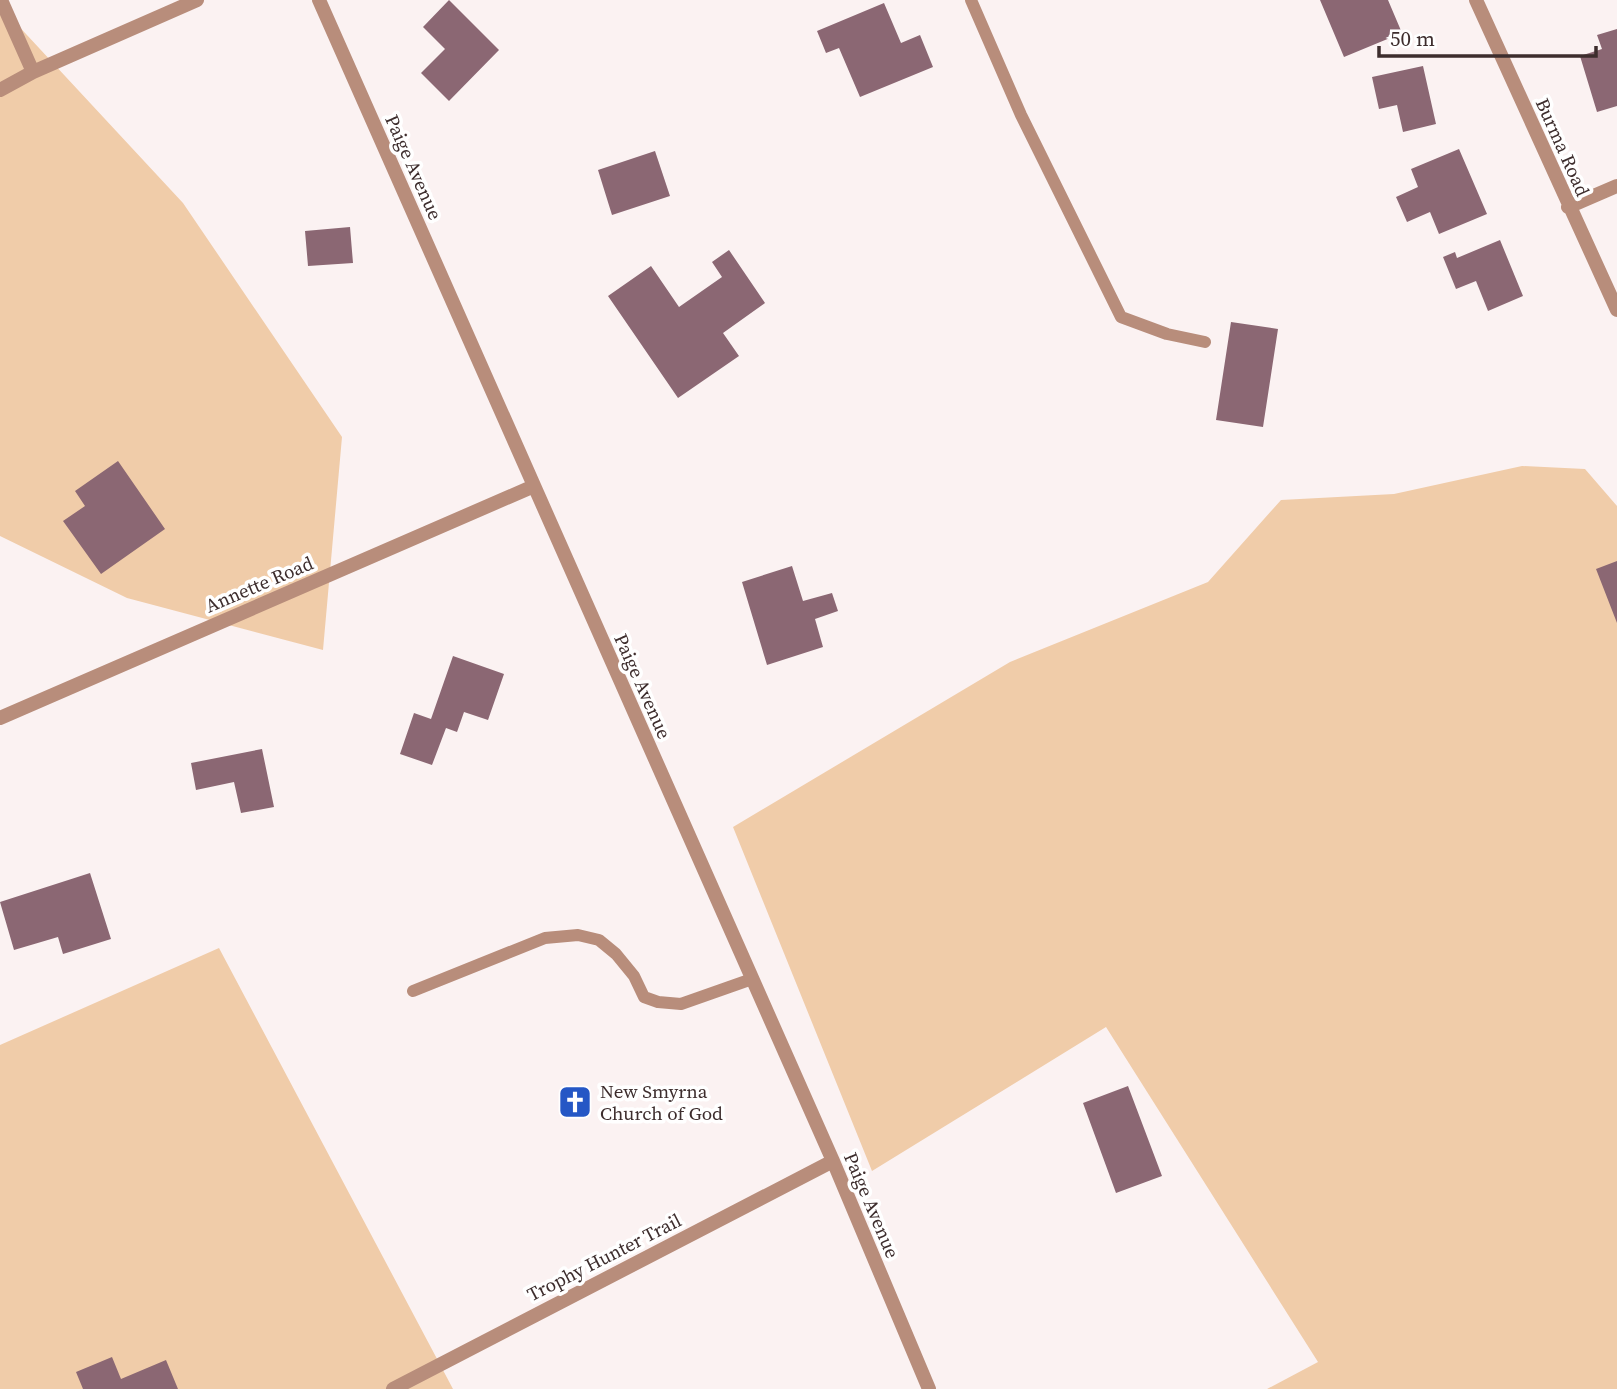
<svg xmlns="http://www.w3.org/2000/svg" width="1617" height="1389" viewBox="0 0 1617 1389" font-family="'Source Serif 4',serif">
	<style>
		.green { fill: #f0cca9 }
		.building { fill: #8b6773 }
		.lines { fill: none; stroke-linecap: round; stroke-linejoin: round }
		.service { stroke: #b88d7b; stroke-width: 12 }
		.minor { stroke: #b88d7b; stroke-width: 14 }
		.labels { text-anchor: middle; stroke-width: 7; stroke-linejoin: round; paint-order: stroke }
		.street-label { font-size: 19px; fill: #3d2d2d; stroke: #fff }
		.poi-label { font-size: 19px; fill: #3d2d2d; stroke: #fff; text-anchor: start }
	</style>
	<rect width="100%" height="100%" fill="#fbf2f2"/>
	<path class="green" d="M0,6l183,197 159,234 -19,213 -196,-52 -127,-62z
		M1522,466l63,3 32,37v883h-350l51,-27 -212,-335 -234,144 -139,-344 277,-165 198,-80 73,-82 113,-6z
		M219,948l234,441h-453v-344z"/>
	<path class="building" d="M449,0l50,50 -50,51 -28,-28 24,-24 -22,-22z
		M1320,0h68l14,33 -58,24z
		M884,3l17,40 19,-8 13,32 -73,30 -21,-49 -13,5 -9,-22z
		M1617,29v77l-20,6 -17,-56 22,-7 -5,-14z
		M1423,66l13,58 -33,8 -6,-27 -18,4 -7,-32z
		M1459,149l28,65 -48,20 -9,-22 -23,10 -11,-25 22,-10 -7,-18z
		M655,151l15,45 -58,19 -14,-45z
		M350,227l3,36 -45,3 -3,-35z
		M1500,240l23,56 -35,15 -12,-30 -20,8 -13,-32 12,-5 2,6z
		M729,250l36,53 -42,30 16,23 -61,42 -70,-102 43,-30 28,41 43,-30 -10,-15z
		M1231,322l47,7 -15,98 -47,-7z
		M118,461l47,68 -64,45 -38,-53 22,-15 -10,-15z
		M1617,561v62l-21,-54z
		M792,566l11,35 29,-8 6,18 -23,8 8,28 -56,18 -25,-83z
		M453,656l51,18 -16,46 -24,-8 -7,20 -11,-4 -14,37 -32,-11 14,-41 17,6z
		M262,749l12,58 -33,6 -7,-31 -38,8 -5,-27z
		M90,873l21,66 -48,15 -5,-17 -44,13 -14,-48z
		M1128,1086l34,90 -46,17 -33,-90z
		M112,1357l9,22 45,-19 12,29h-95l-7,-17z"/>
	<g class="lines">
		<path class="service" d="M971,0l50,115 100,202 46,17 38,8
			M413,991l132,-53 33,-3 21,5 17,14 18,22 10,21 14,5 23,2 71,-25"/>
		<path class="minor" d="M1,0l32,72
			M319,0l514,1161 96,228
			M1476,0l141,310
			M0,90l33,-18 164,-72
			M1568,207l49,-21
			M0,718l534,-232
			M393,1389l440,-228"/>
	</g>
	<defs>
		<symbol id="church-square" viewBox="-11 -11 22 22"><rect x="-9" y="-9" width="18" height="18" rx="4" fill="#2557c5" stroke="#fff"/><path d="M-1.2-6h2.4v3.5h3.3v2.4h-3.3V6h-2.4V-.1h-3.3v-2.4h3.3Z" fill="#fff"/></symbol>
	</defs>
	<g fill-rule="evenodd">
		<use href="#church-square" x="556" y="1083" width="38" height="38"/>
	</g>
	<g class="labels">
		<g class="street-label">
			<text transform="translate(1563 147) rotate(66)" y="7">Burma Road</text>
			<text transform="translate(414 167) rotate(66)" y="7">Paige Avenue</text>
			<text transform="translate(259 584) rotate(-23)" y="7">Annette Road</text>
			<text transform="translate(643 686) rotate(66)" y="7">Paige Avenue</text>
			<text transform="translate(872 1205) rotate(67)" y="7">Paige Avenue</text>
			<text transform="translate(604 1257) rotate(-27)" y="7">Trophy Hunter Trail</text>
		</g>
		<g class="poi-label">
			<text x="600" y="1098">New Smyrna<tspan x="600" dy="22">Church of God</tspan></text>
		</g>
	</g>
	<path d="M1379 46v10h217v-10" fill="none" stroke="#3d2d2d" stroke-width="3.5"/>
	<text x="1390" y="46" font-size="21" fill="#3d2d2d" stroke="#ffffff" stroke-width="5" paint-order="stroke">50 m</text>
</svg>
